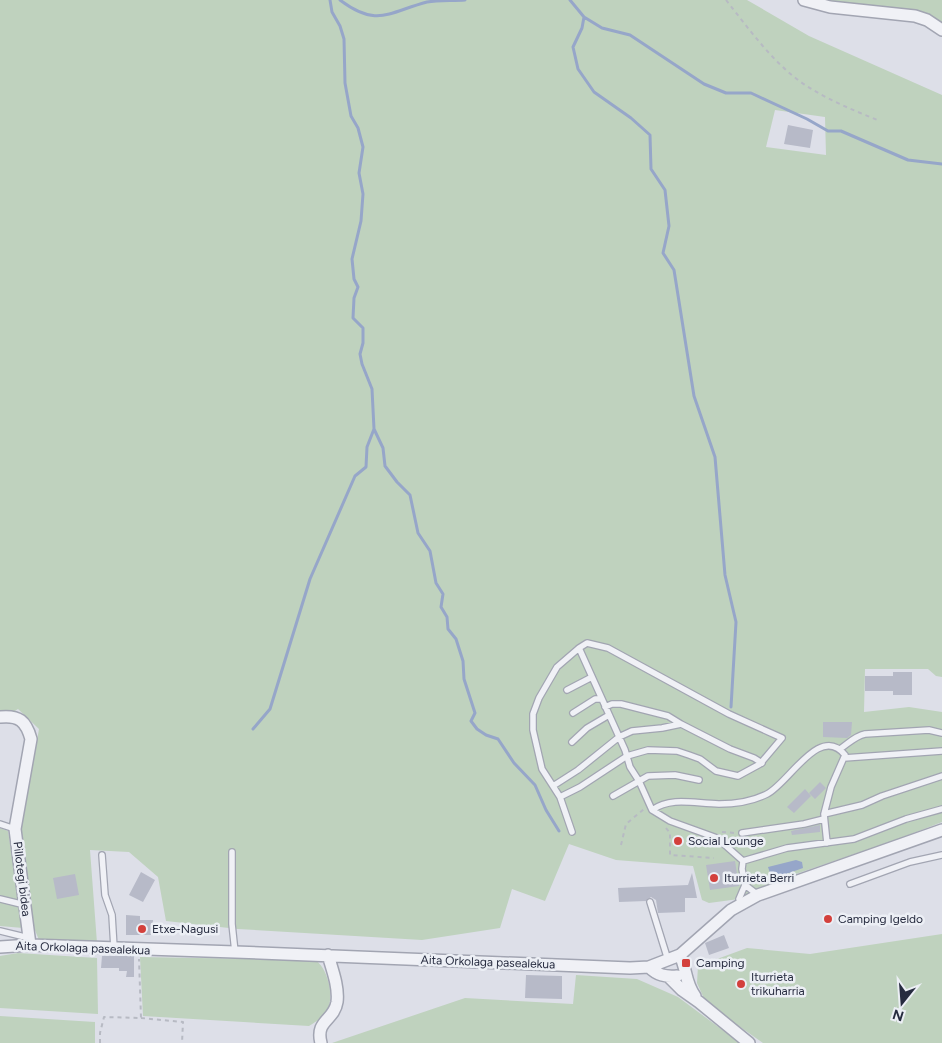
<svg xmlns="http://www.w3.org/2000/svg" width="942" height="1043" viewBox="0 0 942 1043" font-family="Figtree,sans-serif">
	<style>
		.green { fill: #bfd2be; fill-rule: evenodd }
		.water { fill: #96a6c9 }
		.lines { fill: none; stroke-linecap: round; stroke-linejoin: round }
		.stream { stroke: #96a6c9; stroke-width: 3 }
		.building { fill: #b7bac8 }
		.service-casing { stroke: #a2a5b2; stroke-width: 8 }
		.minor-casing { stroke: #a2a5b2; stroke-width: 14 }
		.path { stroke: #b7bac3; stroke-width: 2; stroke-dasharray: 4 4; stroke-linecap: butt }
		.service { stroke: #f0f1f6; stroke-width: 5.5 }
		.minor { stroke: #f0f1f6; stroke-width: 11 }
		.poi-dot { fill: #d3403c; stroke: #eceff5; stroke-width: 2 }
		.labels { text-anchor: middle; stroke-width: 5; stroke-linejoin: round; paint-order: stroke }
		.poi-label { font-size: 12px; fill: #262b3f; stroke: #eceff5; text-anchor: start }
		.street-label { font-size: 12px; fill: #262b3f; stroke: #eceff5 }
	</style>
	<rect width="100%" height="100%" fill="#dddfe8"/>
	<path class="green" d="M0,0h747l62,36 133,59v582l-6,-1 -8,-7h-63l-1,43 45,-5 33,5v110l-46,18 -115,39 -42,20 -30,4 -7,-3 -9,-34 -77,-6 -47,-16 -24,57 -33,-12 -12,39 -78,12 -184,-11 -72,-8 -8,-44 -29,-25 -39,-2 7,93 -58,-3 -9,-22 -9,-87 18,-102 -21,-20 -18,11zM775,110l50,7 1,38 -60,-8z
		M819,0h123v25l-106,-20z
		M0,828l8,3 15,97 -23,-2z
		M942,934v109h-179l-57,-40 -9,-20 1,-17 49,-18 63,6z
		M18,953l79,5 1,56 -98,-6v-52z
		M140,957l176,3c8,8 10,13 13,24 4,21 -1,31 -20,42l-166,-10z
		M576,975l61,4 41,18 62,46h-408l133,-45 108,6z
		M0,1016l95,6v21h-95z"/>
	<path class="water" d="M796,860l6,2 1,6 -31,11 -4,-12z"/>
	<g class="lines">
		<path class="stream" d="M330,0l2,12 8,14 4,13 1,44 6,33 7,12 5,19 -4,26 4,21 -2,27 -9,38 2,20 4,8 -4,11 -1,20 10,10v15l-3,11 2,10 10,25 2,40 9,19 2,18 12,16 13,13 8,38 12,18 6,32 7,11 -2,13 6,10 1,12 8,10 7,22 1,18 11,34 -4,8 6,8 9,6 12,4 16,24 21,22 11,25 13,21
			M340,0c37,28 49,12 87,2 12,-2 26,-1 38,-2
			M570,0l14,17 18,11 28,7 74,49 22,9h25l56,26 21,12h13l67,29 34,4
			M584,17l-2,11 -9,19 5,22 16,23 37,26 19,17 1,34 14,21 4,36 -6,27 11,17 20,126 21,61 10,118 11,47 -5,85
			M253,729l17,-20 40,-130 45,-103 11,-9 1,-20 7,-18"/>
	</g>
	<path class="building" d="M788,125l25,5 -3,18 -26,-4z
		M893,672h19v23h-19v-4h-28v-15h28z
		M823,722h29l-1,13 -4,3 -24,-1z
		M820,782l6,6 -11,11 -6,-6z
		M805,789l6,7 -17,17 -7,-6z
		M820,825v7l-28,3 -1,-4z
		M735,861l4,25 -29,4 -4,-25z
		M141,872l14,8 -12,22 -14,-7z
		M692,873l5,25h-12v14l-27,1 -2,-13 -5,-3 -5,4 -27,1 -1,-14 70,-3z
		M75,874l4,21 -22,4 -4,-21z
		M126,915l14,1v4h13l-1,15h-26z
		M724,935l5,13 -20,7 -4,-12z
		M102,956h32v21h-8l1,-6h-8v-3h-18z
		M526,975l36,1v23l-37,-1z"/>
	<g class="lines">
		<defs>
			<path id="service" d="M579,648l46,102 5,17 9,14 13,29 18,11 47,17 26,23
				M567,690l25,-13
				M605,707l7,-3h9l47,12 13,8
				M573,713l22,-14h5
				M572,742l15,-14 22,-13
				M840,749c9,-6 15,-13 25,-15l64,-4 13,3
				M844,758l98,-7
				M553,786l25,-16 41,-33 13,-6 30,-3 19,-4 49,25 24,9 8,5
				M613,796l35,-20 27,-1 24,5
				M560,797l-18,-28 -9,-39v-16l6,-16 18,-31 22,-19 8,-5 21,5 121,66 53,24 -22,26 -22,12 -22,-5 -16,-12 -11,-4 -12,-4 -29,-1 -21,6 -47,31 -20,10 12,35
				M652,810c20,-14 44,-6 67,-6 16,0 34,-3 48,-10 22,-11 53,-71 78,-39l-14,32 -7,27 3,29
				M824,814l38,-9 20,-9 60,-20
				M0,824l15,5
				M742,833l62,-9 20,-5
				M232,852v72l3,28
				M102,855l3,40 7,20 2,33
				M850,884l60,-22 32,-7
				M745,885l13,10
				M0,899l25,6
				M650,902l18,58
				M741,903l-2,-4 6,-14 -3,-16 1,-8 44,-13 67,-9 52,-20 36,-10
				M0,931l29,7"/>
			<path id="minor" d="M804,0l26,7 85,9 12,4 15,10
				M0,717c19,-2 26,4 31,22l-16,90 15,116
				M0,947l30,-2 205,7 395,16 19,-1 31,-12 51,-45 27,-15 184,-65
				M680,955c7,15 5,28 15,41
				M649,967c8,8 16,10 28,9
				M669,977l13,13 17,12 50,41
				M321,1043c-6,-23 13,-22 16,-41 2,-15 -5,-33 -9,-47"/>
		</defs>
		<use href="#service" class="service-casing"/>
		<use href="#minor" class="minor-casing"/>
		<path class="path" d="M726,0c19,24 37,49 60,70 26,24 62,38 94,51
			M666,828l4,5v22l44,3
			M722,832l13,1
			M621,845l5,-21 18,-15
			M141,1018l42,4 -1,21
			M100,1043v-10l4,-16 37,1 -2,-59"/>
		<use href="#service" class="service"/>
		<use href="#minor" class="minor"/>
	</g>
	<g class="poi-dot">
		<circle cx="678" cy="841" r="5"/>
		<circle cx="714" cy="878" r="5"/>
		<circle cx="828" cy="919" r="5"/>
		<circle cx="142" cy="929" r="5"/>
		<rect x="681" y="958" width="10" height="10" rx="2.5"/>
		<circle cx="741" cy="984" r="5"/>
	</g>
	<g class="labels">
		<g class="poi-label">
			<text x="688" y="845">Social Lounge</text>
			<text x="724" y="882">Iturrieta Berri</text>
			<text x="838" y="923">Camping Igeldo</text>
			<text x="152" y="933">Etxe-Nagusi</text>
			<text x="696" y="967">Camping</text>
			<text x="751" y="981">Iturrieta<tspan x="751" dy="14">trikuharria</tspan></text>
		</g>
		<g class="street-label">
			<text transform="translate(22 879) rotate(83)" y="4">Pillotegi bidea</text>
			<text transform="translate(83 948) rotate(2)" y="4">Aita Orkolaga pasealekua</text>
			<text transform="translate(488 962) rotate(2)" y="4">Aita Orkolaga pasealekua</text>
		</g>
	</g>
	<g transform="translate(902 1003) rotate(197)" stroke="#eceff5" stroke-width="4" paint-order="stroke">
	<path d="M0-4L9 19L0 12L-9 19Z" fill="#262b3f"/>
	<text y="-8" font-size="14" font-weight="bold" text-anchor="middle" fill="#262b3f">N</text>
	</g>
</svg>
